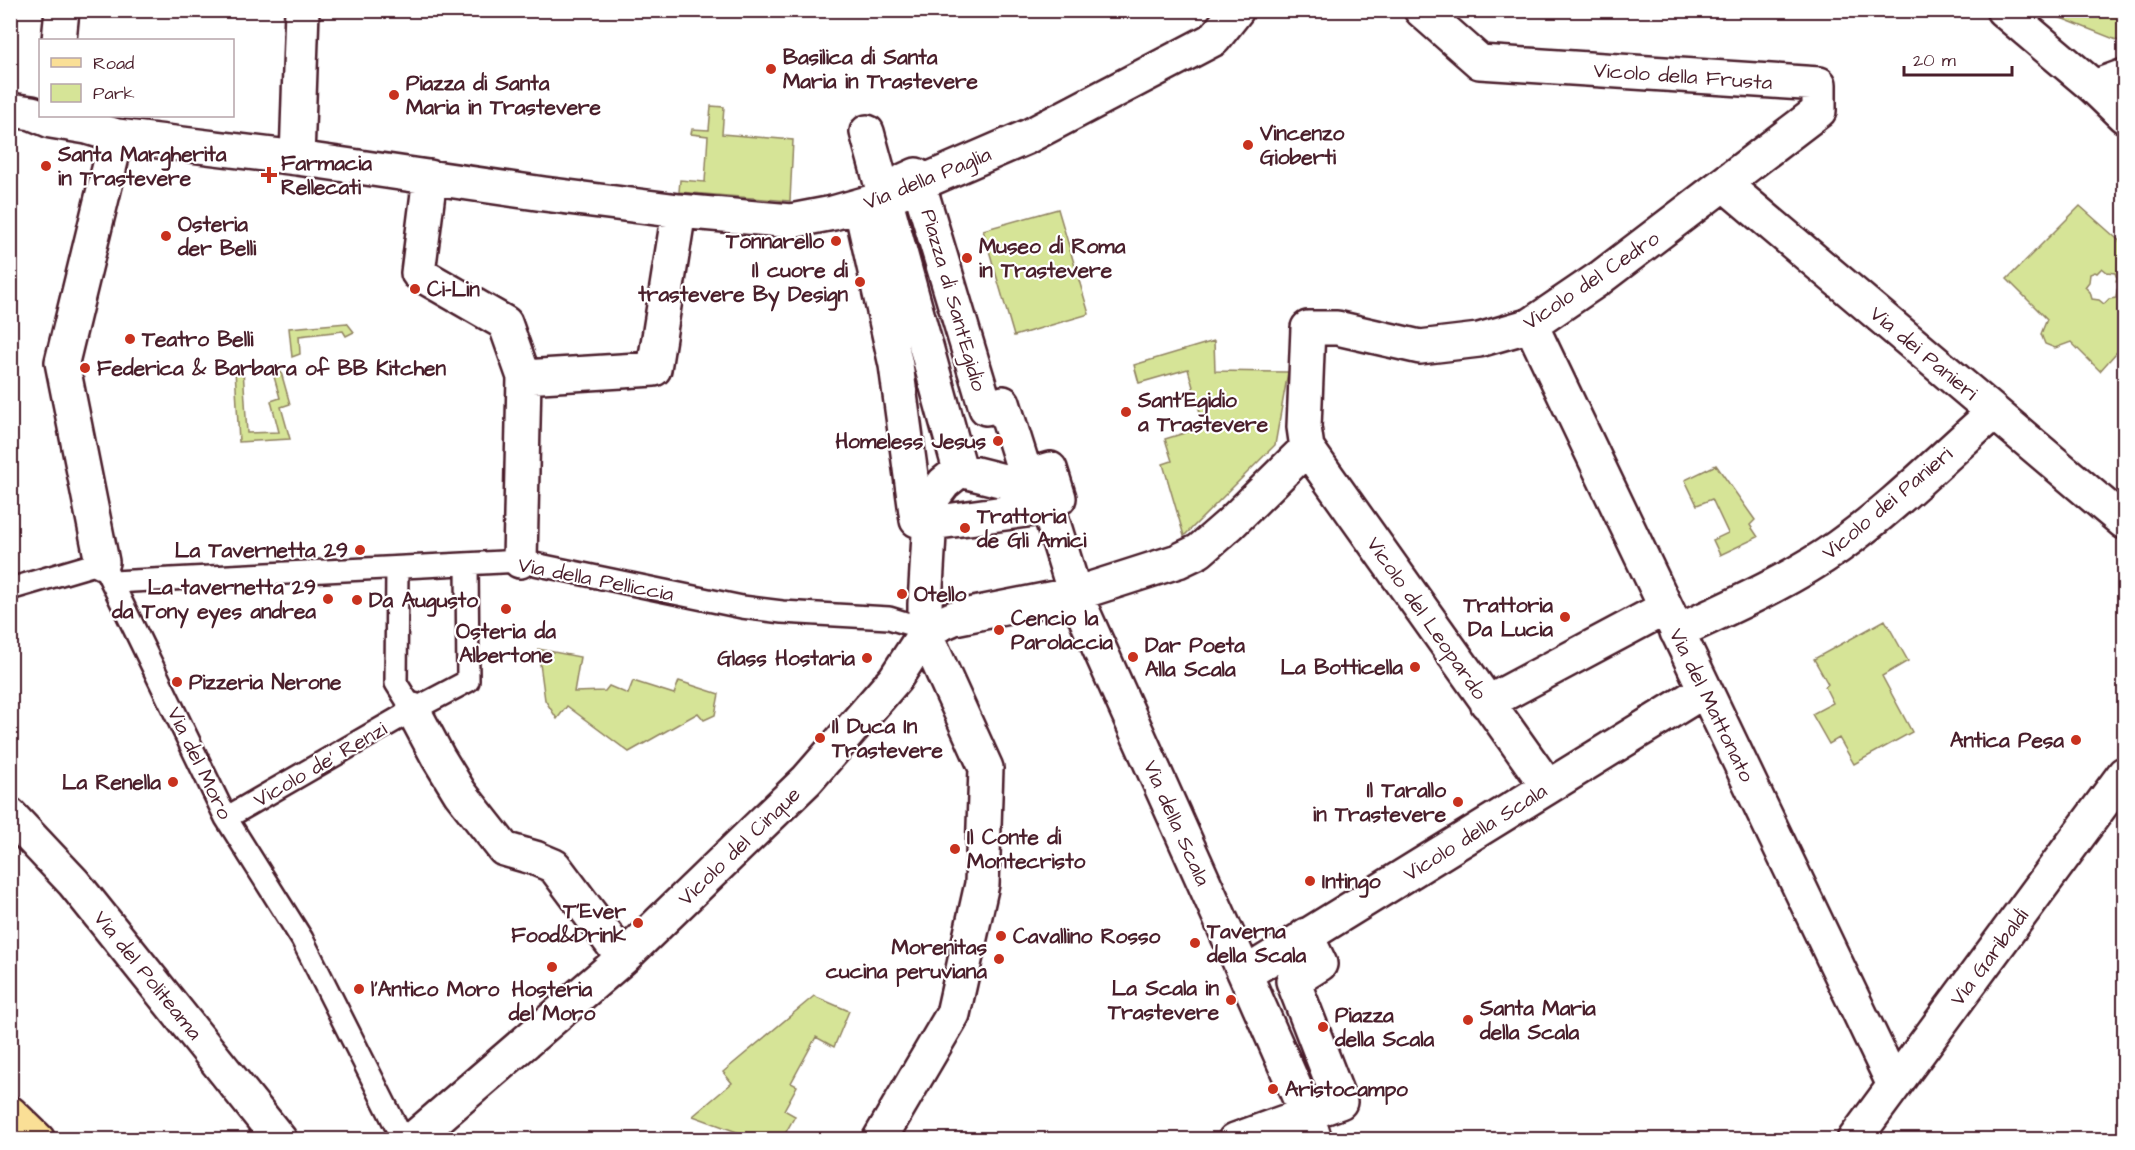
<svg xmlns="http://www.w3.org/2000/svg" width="2135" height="1150" viewBox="0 0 2135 1150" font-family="'Architects Daughter',sans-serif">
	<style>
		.green { fill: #d6e497; stroke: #908261; stroke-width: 1.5; fill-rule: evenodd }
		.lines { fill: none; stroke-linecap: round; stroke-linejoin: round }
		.lane-casing { stroke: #4a1f2b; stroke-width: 26 }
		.street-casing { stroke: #4a1f2b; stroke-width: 38 }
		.secondary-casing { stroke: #4a1f2b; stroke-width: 38 }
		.primary-casing { stroke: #4a1f2b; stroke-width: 38 }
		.lane { stroke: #fff; stroke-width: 21 }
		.street { stroke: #fff; stroke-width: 33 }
		.secondary { stroke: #fff; stroke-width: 33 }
		.primary { stroke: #fadf96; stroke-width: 33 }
		.poi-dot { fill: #c8321e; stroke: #fff; stroke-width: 2 }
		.labels { text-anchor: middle; stroke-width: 4.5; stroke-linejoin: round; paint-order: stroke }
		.poi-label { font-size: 21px; font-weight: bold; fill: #4a1f2b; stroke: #fff; text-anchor: start }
		.street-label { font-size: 21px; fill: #4a1f2b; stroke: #fff }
	</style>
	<rect width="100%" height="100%" fill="#fff"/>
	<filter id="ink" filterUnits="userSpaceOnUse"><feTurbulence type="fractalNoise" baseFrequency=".0167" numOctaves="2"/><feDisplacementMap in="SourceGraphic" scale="12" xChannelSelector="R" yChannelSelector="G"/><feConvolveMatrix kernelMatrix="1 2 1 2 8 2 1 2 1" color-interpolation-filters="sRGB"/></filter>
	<g filter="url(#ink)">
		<path class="green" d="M2050,11h74v32l-68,-27z
			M711,106l13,1 -2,27 71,6 -3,61 -111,-9 1,-12 25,2 3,-46 -17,-2 1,-5 17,1z
			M2080,206l44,39v99l-24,27 -29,-29 -16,6 -10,-4 -4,-10 6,-15 -40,-40zM2102,268l5,4 8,1 2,5 -1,3 5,4 -4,5 -1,8 -7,1 -5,5 -5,-4 -7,-1 -2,-7 -5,-5 4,-5 1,-8 5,-2 2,1z
			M1058,209l31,105 -75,22 -31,-106z
			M347,323l7,9 -8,4 -3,-5 -44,5 1,18 -8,3 -3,-29z
			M1214,341l1,30 73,1 -13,73 -91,91 -21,-72 9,-3 -7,-22 39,-12 -16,-58 -49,14 -5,-18z
			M279,365l11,39 -9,3 9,32 -51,3 -4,-73h8l4,64 32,-1 -8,-31 9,-3 -9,-32z
			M1716,465l39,55 -5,5 8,12 -38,18 -7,-15 15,-7 -16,-34 -15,6 -12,-25z
			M1885,620l23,41 -26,15 30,56 -58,32 -15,-26 -10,6 -17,-30 21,-11 -8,-16 3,-3 -14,-25z
			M538,649l42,8 -6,35 31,-1 4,-5 19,8 5,-13 41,13 5,-13 40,13 -4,21 -11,5 -6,-7 -69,39 -62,-46 -10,13 -12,-19z
			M814,996l35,15 -15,36 -18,-10 -25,46 6,3 -13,24 11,6 -13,23h-26l-63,-23 39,-33 -9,-11z"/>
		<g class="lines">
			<defs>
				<path id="lane" d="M397,569l-1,114 17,27 55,-29 -1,-117
					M113,582l407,-21 222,46 40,5 107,6 23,7 13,8
					M10,589l92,-27 124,256 76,121 101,201
					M226,818l187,-108"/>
				<path id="street" d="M1421,10l59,52 339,22v27l-219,167 -69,47 -52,15 -59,7 -83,-19h-29l-4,99 3,21 241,339
					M59,40l3,-30
					M2094,87l30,-11
					M10,110l22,3 19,8 36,6 30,9 180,22 247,36 135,17 112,10 42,-8 53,-15 141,-61 187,-98 23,-29
					M867,132l93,338
					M297,158l5,-148
					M916,175l70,233 17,-5 23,73 24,-7 9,29 -25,11 -95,13 -22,-2 -21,-155 -32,-143 41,-42z
					M430,177l-12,96 87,50 19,54
					M1724,184l400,338
					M1531,325l363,760
					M960,470l80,20 7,13 28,91 170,380 62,141 8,25
					M520,561l4,-184 130,-8 25,-158
					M102,562l-40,-200 55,-226
					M1677,632c55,-26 111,-50 161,-85 56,-40 105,-90 156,-135
					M1487,703l178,-95
					M413,710l25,47 22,36 44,56 31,9 19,8 69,92
					M10,815l64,68 206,257
					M1245,974l460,-284
					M412,1140l211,-182 184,-178 88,-101 30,-46 13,-8 16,-7 121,-24 103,-33 21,-10 31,-27 77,-76
					M879,1140l74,-126 29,-130 4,-116 -61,-135v-29l6,-104 13,-17 16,-13
					M1235,1140l105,-38 -47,-121 27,-17 -14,-29"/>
				<path id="secondary" d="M2003,10l91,77 30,29
					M1854,1140l270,-366"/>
				<path id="primary" d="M10,1113l28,27"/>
			</defs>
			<use href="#lane" class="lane-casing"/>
			<use href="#street" class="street-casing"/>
			<use href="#secondary" class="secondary-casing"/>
			<use href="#primary" class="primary-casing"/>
			<use href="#lane" class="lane"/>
			<use href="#street" class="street"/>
			<use href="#secondary" class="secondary"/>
			<use href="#primary" class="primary"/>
		</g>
	</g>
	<g class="poi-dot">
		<circle cx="771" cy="69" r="6"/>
		<circle cx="394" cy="95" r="6"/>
		<circle cx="1248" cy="145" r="6"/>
		<circle cx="46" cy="166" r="6"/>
		<path d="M266 166h6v6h6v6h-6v6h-6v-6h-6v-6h6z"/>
		<circle cx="166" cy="236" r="6"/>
		<circle cx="836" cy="241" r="6"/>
		<circle cx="967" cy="258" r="6"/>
		<circle cx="860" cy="282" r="6"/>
		<circle cx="415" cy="289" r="6"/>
		<circle cx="130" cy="339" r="6"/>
		<circle cx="85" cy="368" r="6"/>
		<circle cx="1126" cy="412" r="6"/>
		<circle cx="998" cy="441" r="6"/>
		<circle cx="965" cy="528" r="6"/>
		<circle cx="360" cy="550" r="6"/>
		<circle cx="902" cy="594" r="6"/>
		<circle cx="328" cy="599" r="6"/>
		<circle cx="357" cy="600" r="6"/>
		<circle cx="506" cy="609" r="6"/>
		<circle cx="1565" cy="617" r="6"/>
		<circle cx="999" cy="630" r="6"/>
		<circle cx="1133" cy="657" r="6"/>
		<circle cx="867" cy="658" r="6"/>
		<circle cx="1415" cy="667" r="6"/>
		<circle cx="177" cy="682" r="6"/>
		<circle cx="820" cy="738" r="6"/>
		<circle cx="2076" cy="740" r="6"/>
		<circle cx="173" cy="782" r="6"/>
		<circle cx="1458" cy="802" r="6"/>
		<circle cx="955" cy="849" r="6"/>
		<circle cx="1310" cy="881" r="6"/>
		<circle cx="638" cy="923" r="6"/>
		<circle cx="1001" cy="936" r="6"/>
		<circle cx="1195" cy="943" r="6"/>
		<circle cx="999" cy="959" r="6"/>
		<circle cx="552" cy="967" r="6"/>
		<circle cx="359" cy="989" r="6"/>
		<circle cx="1231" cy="1000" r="6"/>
		<circle cx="1468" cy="1020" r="6"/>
		<circle cx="1323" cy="1027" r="6"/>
		<circle cx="1273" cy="1089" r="6"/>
	</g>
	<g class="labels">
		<g class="poi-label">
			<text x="783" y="64">Basilica di Santa<tspan x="783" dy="24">Maria in Trastevere</tspan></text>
			<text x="406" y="90">Piazza di Santa<tspan x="406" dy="24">Maria in Trastevere</tspan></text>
			<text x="1260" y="140">Vincenzo<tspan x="1260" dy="24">Gioberti</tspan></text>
			<text x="58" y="161">Santa Margherita<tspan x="58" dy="24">in Trastevere</tspan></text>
			<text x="281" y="170">Farmacia<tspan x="281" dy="24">Rellecati</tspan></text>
			<text x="178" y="231">Osteria<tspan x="178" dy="24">der Belli</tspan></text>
			<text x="824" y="248" text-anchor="end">Tonnarello</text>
			<text x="979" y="253">Museo di Roma<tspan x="979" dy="24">in Trastevere</tspan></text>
			<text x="848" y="277" text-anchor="end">Il cuore di<tspan x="848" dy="24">trastevere By Design</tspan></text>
			<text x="427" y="296">Ci-Lin</text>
			<text x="142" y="346">Teatro Belli</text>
			<text x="97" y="375">Federica &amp; Barbara of BB Kitchen</text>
			<text x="1138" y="407">Sant’Egidio<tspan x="1138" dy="24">a Trastevere</tspan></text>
			<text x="986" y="448" text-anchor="end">Homeless Jesus</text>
			<text x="977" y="523">Trattoria<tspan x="977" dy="24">de Gli Amici</tspan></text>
			<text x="348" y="557" text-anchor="end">La Tavernetta 29</text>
			<text x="316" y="594" text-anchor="end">La tavernetta 29<tspan x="316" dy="24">da Tony eyes andrea</tspan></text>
			<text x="914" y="601">Otello</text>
			<text x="369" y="607">Da Augusto</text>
			<text x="1553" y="612" text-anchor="end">Trattoria<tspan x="1553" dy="24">Da Lucia</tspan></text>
			<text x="1011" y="625">Cencio la<tspan x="1011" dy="24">Parolaccia</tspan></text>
			<text x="506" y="638" text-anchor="middle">Osteria da<tspan x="506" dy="24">Albertone</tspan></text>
			<text x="1145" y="652">Dar Poeta<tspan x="1145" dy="24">Alla Scala</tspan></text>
			<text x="855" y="665" text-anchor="end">Glass Hostaria</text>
			<text x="1403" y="674" text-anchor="end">La Botticella</text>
			<text x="189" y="689">Pizzeria Nerone</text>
			<text x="832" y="733">Il Duca In<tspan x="832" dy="24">Trastevere</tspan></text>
			<text x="2064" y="747" text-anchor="end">Antica Pesa</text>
			<text x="161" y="789" text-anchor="end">La Renella</text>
			<text x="1446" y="797" text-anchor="end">Il Tarallo<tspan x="1446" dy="24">in Trastevere</tspan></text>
			<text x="967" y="844">Il Conte di<tspan x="967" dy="24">Montecristo</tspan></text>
			<text x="1322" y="888">Intingo</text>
			<text x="626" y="918" text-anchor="end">T'Ever<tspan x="626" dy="24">Food&amp;Drink</tspan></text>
			<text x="1207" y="938">Taverna<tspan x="1207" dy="24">della Scala</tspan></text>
			<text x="1013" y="943">Cavallino Rosso</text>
			<text x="987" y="954" text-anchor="end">Morenitas<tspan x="987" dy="24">cucina peruviana</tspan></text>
			<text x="1219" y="995" text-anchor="end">La Scala in<tspan x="1219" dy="24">Trastevere</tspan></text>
			<text x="371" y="996">l'Antico Moro</text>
			<text x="552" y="996" text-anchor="middle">Hosteria<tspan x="552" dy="24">del Moro</tspan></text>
			<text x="1480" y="1015">Santa Maria<tspan x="1480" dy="24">della Scala</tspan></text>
			<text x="1335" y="1022">Piazza<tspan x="1335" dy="24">della Scala</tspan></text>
			<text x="1285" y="1096">Aristocampo</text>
		</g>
		<g class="street-label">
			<text transform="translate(1683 76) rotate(4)" y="7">Vicolo della Frusta</text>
			<text transform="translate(927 178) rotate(-22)" y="7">Via della Paglia</text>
			<text transform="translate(1591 280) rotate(-34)" y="7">Vicolo del Cedro</text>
			<text transform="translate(954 300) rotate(74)" y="7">Piazza di Sant'Egidio</text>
			<text transform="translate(1924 353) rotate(40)" y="7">Via dei Panieri</text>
			<text transform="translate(1887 503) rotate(-40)" y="7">Vicolo dei Panieri</text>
			<text transform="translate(596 579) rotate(11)" y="7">Via della Pelliccia</text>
			<text transform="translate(1427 618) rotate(55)" y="7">Vicolo del Leopardo</text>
			<text transform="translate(1712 705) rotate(64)" y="7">Via del Mattonato</text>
			<text transform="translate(200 763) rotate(64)" y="7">Via del Moro</text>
			<text transform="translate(320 764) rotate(-30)" y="7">Vicolo de' Renzi</text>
			<text transform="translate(1177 823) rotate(66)" y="7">Via della Scala</text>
			<text transform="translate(1475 832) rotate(-32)" y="7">Vicolo della Scala</text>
			<text transform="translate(739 846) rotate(-44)" y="7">Vicolo del Cinque</text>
			<text transform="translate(1989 957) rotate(-53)" y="7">Via Garibaldi</text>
			<text transform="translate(148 975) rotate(51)" y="7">Via del Politeama</text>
		</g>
	</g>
	<rect width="2135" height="1150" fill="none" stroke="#fff" stroke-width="36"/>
	<rect x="18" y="18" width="2099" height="1114" fill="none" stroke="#4a1f2b" stroke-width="2" filter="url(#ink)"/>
	<rect x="39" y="39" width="195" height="78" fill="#ffffff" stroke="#b7a5aa" stroke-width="1.5"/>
	<rect x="51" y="58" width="30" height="9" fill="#fadf96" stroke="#b7a5aa" stroke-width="1.5"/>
	<text x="93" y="69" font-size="18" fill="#4a1f2b">Road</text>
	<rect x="51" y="84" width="30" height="18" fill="#d6e497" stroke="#b7a5aa" stroke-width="1.5"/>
	<text x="93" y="99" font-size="18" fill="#4a1f2b">Park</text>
	<path d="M1904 66v9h108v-9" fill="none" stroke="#4a1f2b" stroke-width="3"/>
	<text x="1913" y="66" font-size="18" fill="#4a1f2b" stroke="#ffffff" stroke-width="4.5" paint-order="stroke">20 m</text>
</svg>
